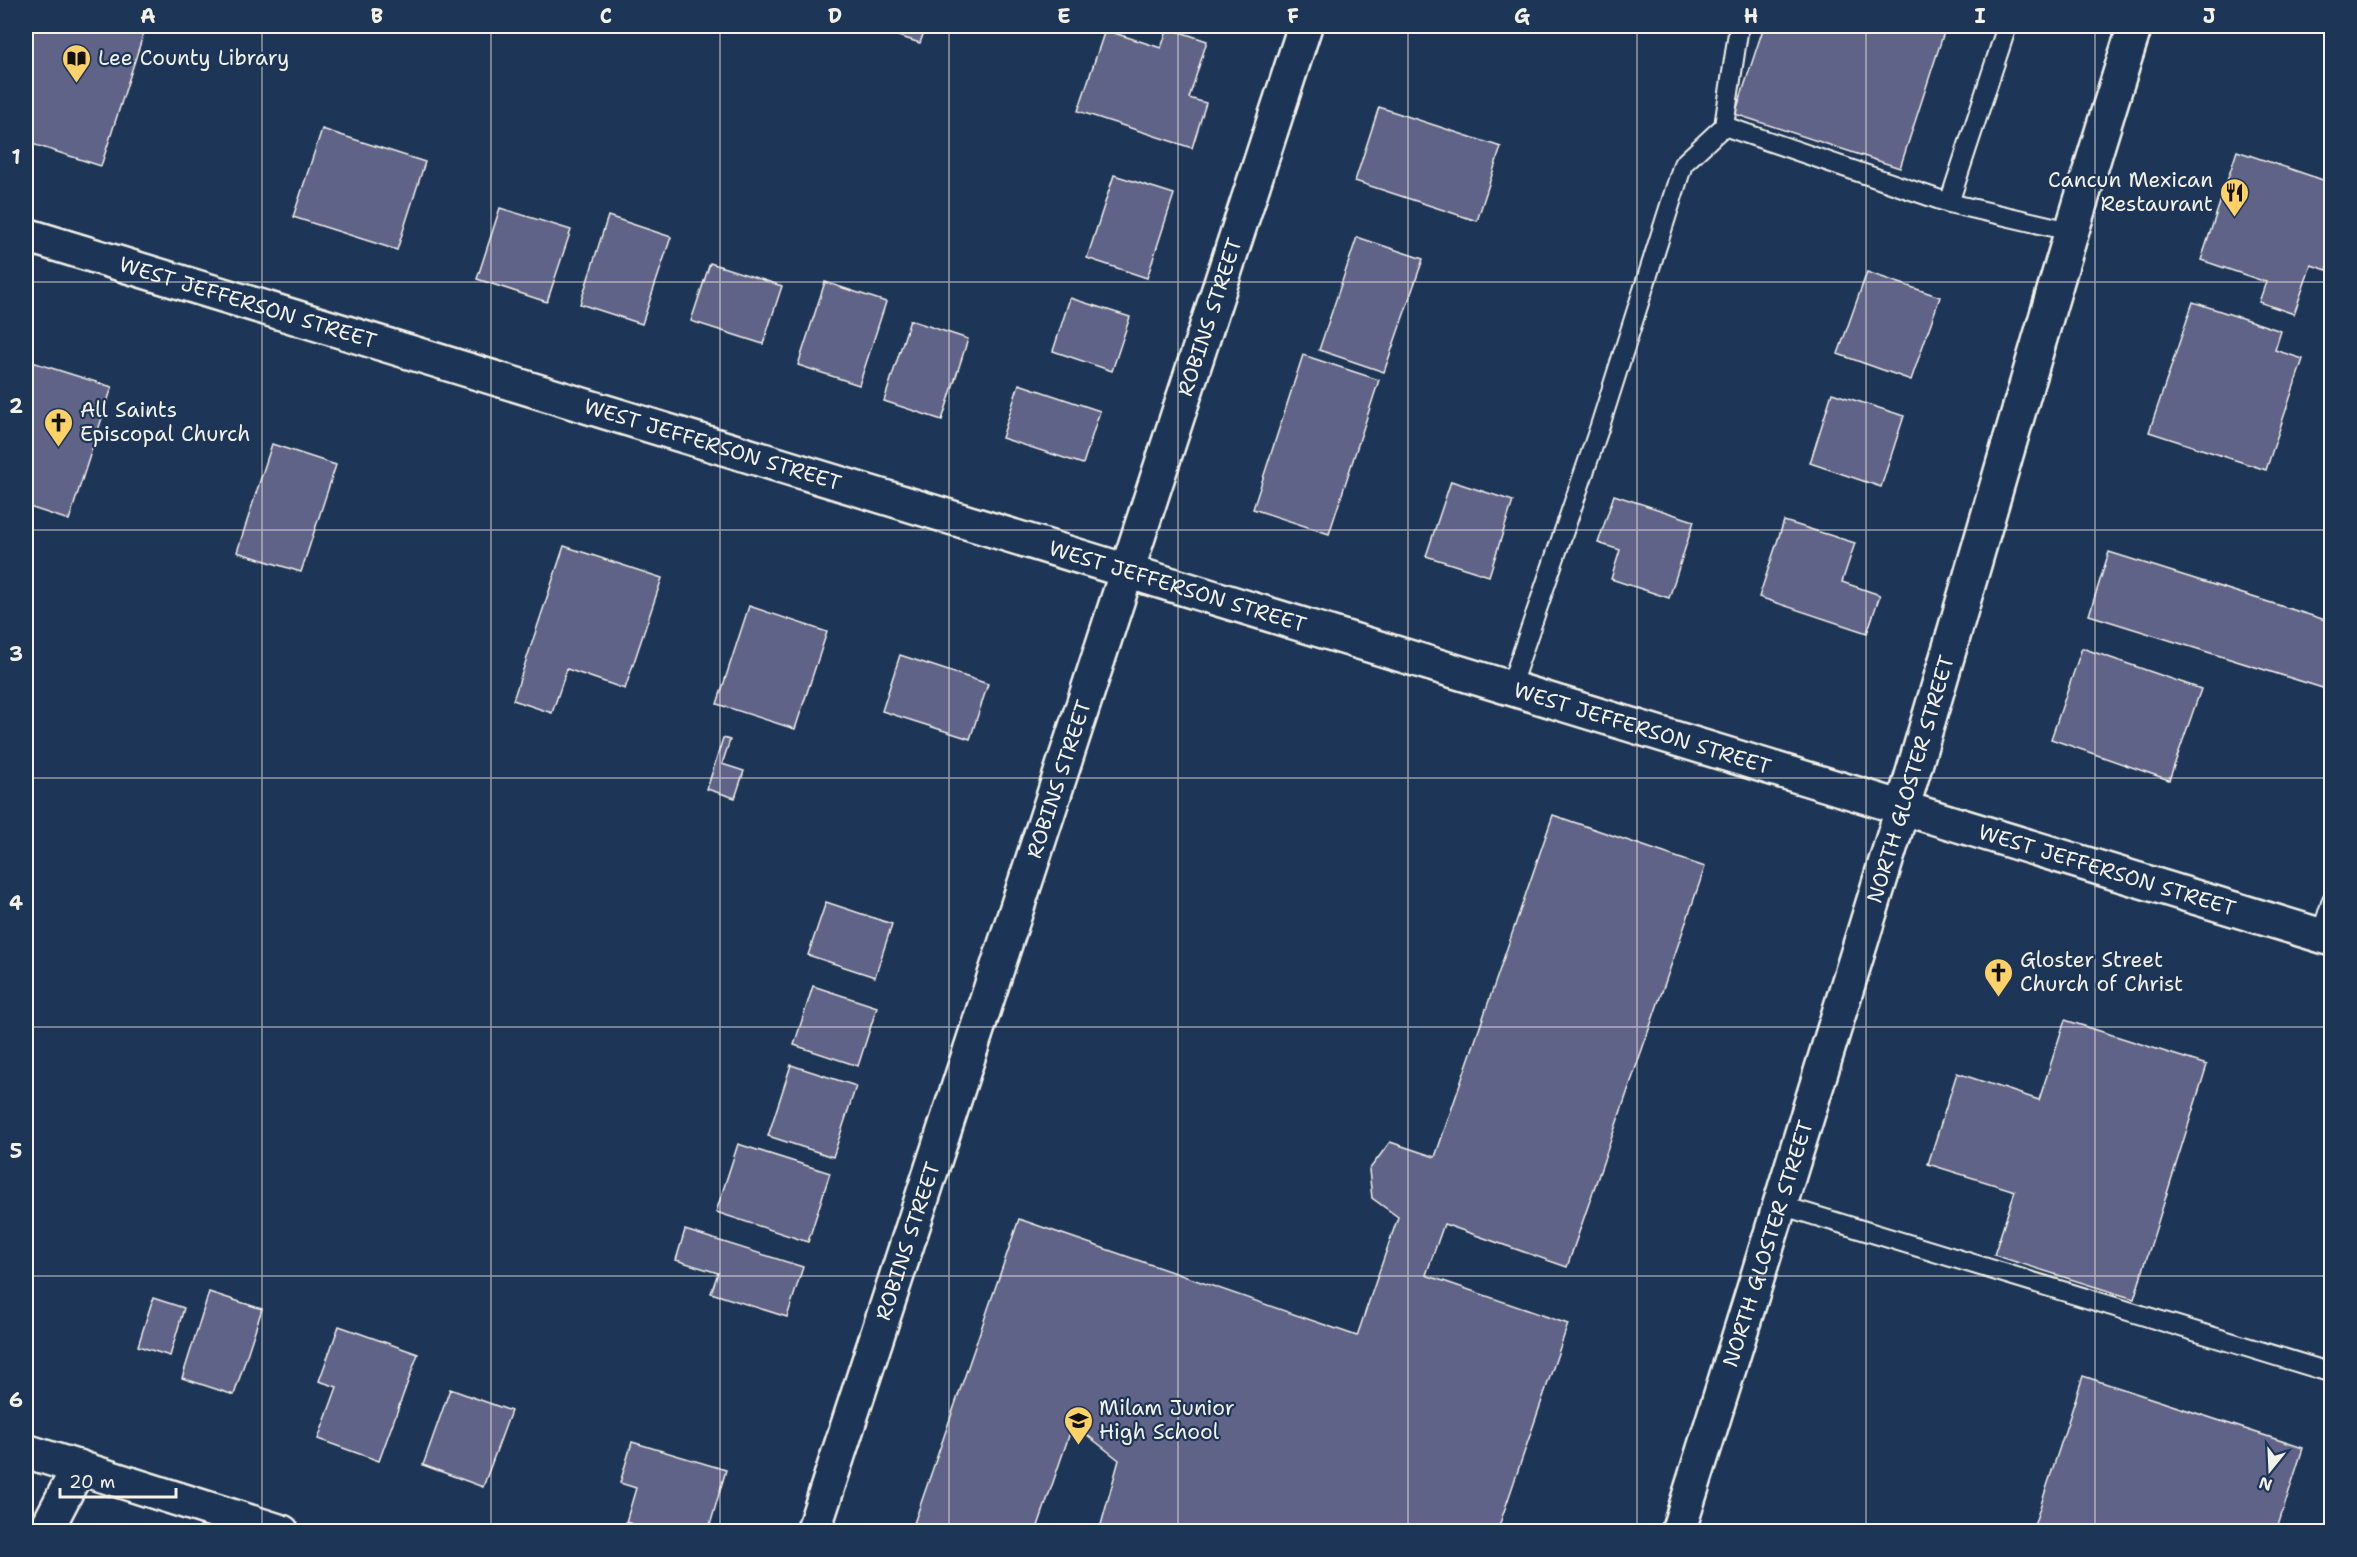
<svg xmlns="http://www.w3.org/2000/svg" width="2357" height="1557" viewBox="0 0 2357 1557" font-family="'Shantell Sans',sans-serif">
	<style>
		.building { fill: #606388; stroke: #f4f1e8; stroke-width: 1.5 }
		.lines { fill: none; stroke-linecap: round; stroke-linejoin: round }
		.service-casing { stroke: #f4f1e8; stroke-width: 22 }
		.minor-casing { stroke: #f4f1e8; stroke-width: 38 }
		.secondary-casing { stroke: #f4f1e8; stroke-width: 38 }
		.service { stroke: #1d3557; stroke-width: 18 }
		.minor { stroke: #1d3557; stroke-width: 33 }
		.secondary { stroke: #1d3557; stroke-width: 33 }
		.grid { fill: none; stroke: #f4f1e8; stroke-width: 1.5; stroke-opacity: 0.55 }
		.labels { text-anchor: middle; stroke-width: 4.5; stroke-linejoin: round; paint-order: stroke }
		.poi-label { font-size: 21px; fill: #f4f1e8; stroke: #1d3557; text-anchor: start }
		.street-label { font-size: 21px; fill: #f4f1e8; stroke: #1d3557 }
		.neatline { fill: none; stroke: #f4f1e8; stroke-width: 2 }
		.grid-label { font-size: 20px; text-anchor: middle; font-weight: bold; fill: #f4f1e8 }
	</style>
	<rect width="100%" height="100%" fill="#1d3557"/>
	<filter id="ink" filterUnits="userSpaceOnUse"><feTurbulence type="fractalNoise" baseFrequency=".0167" numOctaves="2"/><feDisplacementMap in="SourceGraphic" scale="12" xChannelSelector="R" yChannelSelector="G"/><feConvolveMatrix kernelMatrix="1 2 1 2 8 2 1 2 1" color-interpolation-filters="sRGB"/></filter>
	<g filter="url(#ink)">
		<path class="building" d="M26,26h120l-45,140 -75,-24z
			M867,26h59l-6,17z
			M1463,26h29l-2,8z
			M1764,26h182l-46,142 -165,-54z
			M1168,28l39,13 -18,57 17,5 -14,45 -114,-37 27,-81 56,18z
			M1379,107l122,40 -24,74 -122,-40z
			M322,129l103,33 -28,88 -104,-33z
			M2237,151l95,32v73l-5,14 -16,-5 -17,49 -35,-12 7,-20 -65,-22z
			M1114,175l60,19 -27,84 -60,-20z
			M500,208l71,22 -24,72 -70,-23z
			M608,216l63,21 -29,87 -62,-20z
			M1357,237l66,22 -39,113 -65,-22z
			M710,263l72,23 -19,58 -72,-23z
			M1867,272l73,25 -29,83 -73,-26z
			M825,282l61,20 -27,83 -61,-20z
			M1070,298l60,19 -18,54 -59,-20z
			M2193,302l88,29 -6,19 28,9 -37,111 -117,-38z
			M910,320l58,19 -26,81 -58,-19z
			M1303,355l76,25 -50,154 -76,-25z
			M29,361l83,26 -43,133 -43,-14v-134z
			M1019,384l81,27 -17,53 -81,-26z
			M1832,393l72,23 -23,71 -71,-24z
			M272,444l64,21 -35,107 -64,-20z
			M1451,481l62,20 -24,75 -63,-20z
			M1614,495l80,26 -25,77 -58,-19 9,-29 -22,-7z
			M1784,521l71,22 -13,39 38,13 -13,38 -108,-36z
			M564,546l98,32 -37,111 -58,-20 -15,44 -39,-13z
			M2109,552l223,70v61l-3,7 -240,-75z
			M749,606l78,26 -32,97 -78,-25z
			M2082,648l119,41 -32,91 -118,-41z
			M900,655l88,29 -18,55 -88,-28z
			M723,738l7,2 -8,24 22,7 -9,27 -28,-9z
			M1553,815l152,52 -138,400 -123,-43 -18,51 142,49 -71,208h-398l20,-72 -46,-36 -37,108h-125l108,-313 338,117 41,-119 -26,-19 -3,-28 21,-28 45,15z
			M826,902l66,22 -17,53 -67,-22z
			M813,986l64,21 -19,59 -64,-21z
			M2065,1020l142,45 -73,234 -140,-44 21,-64 -87,-27 29,-91 82,27z
			M791,1065l65,21 -23,71 -65,-21z
			M738,1144l92,29 -22,69 -92,-30z
			M685,1230l118,37 -16,50 -76,-24 7,-20 -42,-13z
			M209,1292l53,17 -28,86 -52,-17z
			M153,1298l31,10 -14,48 -32,-10z
			M339,1326l79,28 -39,107 -61,-22 19,-52 -18,-6z
			M2083,1376l220,72 -27,84h-244z
			M450,1389l61,22 -28,76 -60,-22z
			M632,1442l94,28 -18,62h-50l-32,-10 10,-34 -16,-5z"/>
		<g class="lines">
			<defs>
				<path id="service" d="M2007,26l-58,177 121,28
					M1724,126l225,77
					M1510,688l89,-259 84,-265 41,-38 15,-100
					M2321,935l11,-35
					M1780,1205l552,168"/>
				<g id="minor">
					<path id="s1" d="M26,235l2306,704"/>
					<path d="M26,1451l256,81"/>
					<path d="M45,1532l34,-65"/>
					<path id="s2" d="M813,1532l492,-1506"/>
				</g>
				<g id="secondary">
					<path id="s3" d="M1678,1532c75,-242 152,-483 225,-726 78,-260 150,-522 232,-780"/>
				</g>
			</defs>
			<use href="#service" class="service-casing"/>
			<use href="#minor" class="minor-casing"/>
			<use href="#secondary" class="secondary-casing"/>
			<use href="#service" class="service"/>
			<use href="#minor" class="minor"/>
			<use href="#secondary" class="secondary"/>
		</g>
	</g>
	<path class="grid" d="M262,26v1506M491,26v1506M720,26v1506M949,26v1506M1178,26v1506M1408,26v1506M1637,26v1506M1866,26v1506M2095,26v1506M26,282h2306M26,530h2306M26,778h2306M26,1027h2306M26,1276h2306"/>
	<defs>
		<symbol id="library-pin" viewBox="-11 -11 22 30"><path d="M0 17L-7.5 6A9.5 9.5 0 1 1 7.5 6Z" fill="#ffd166" stroke="#1d3557"/><path d="M-6-4Q-3-5.5-.7-3.5V5Q-3 3-6 4ZM6-4Q3-5.5 .7-3.5V5Q3 3 6 4Z" fill="#111"/></symbol>
		<symbol id="restaurant-pin" viewBox="-11 -11 22 30"><path d="M0 17L-7.5 6A9.5 9.5 0 1 1 7.5 6Z" fill="#ffd166" stroke="#1d3557"/><path d="M-5-6h1v4h1v-4h1v4h1v-4h1v5L-1.5 .5V6h-2V.5L-5-1ZM5-6V6H3V1.5H1.5Q1.5-4 5-6Z" fill="#111"/></symbol>
		<symbol id="church-pin" viewBox="-11 -11 22 30"><path d="M0 17L-7.5 6A9.5 9.5 0 1 1 7.5 6Z" fill="#ffd166" stroke="#1d3557"/><path d="M-1.2-6h2.4v3.5h3.3v2.4h-3.3V6h-2.4V-.1h-3.3v-2.4h3.3Z" fill="#111"/></symbol>
		<symbol id="school-pin" viewBox="-11 -11 22 30"><path d="M0 17L-7.5 6A9.5 9.5 0 1 1 7.5 6Z" fill="#ffd166" stroke="#1d3557"/><path d="M0-5L7-2L0 1L-7-2ZM-4 1L0 2.5L4 1V4Q0 6-4 4Z" fill="#111"/></symbol>
	</defs>
	<g fill-rule="evenodd">
		<use href="#library-pin" x="60" y="42" width="33" height="45"/>
		<use href="#restaurant-pin" x="2218" y="176" width="33" height="45"/>
		<use href="#church-pin" x="42" y="406" width="33" height="45"/>
		<use href="#church-pin" x="1982" y="956" width="33" height="45"/>
		<use href="#school-pin" x="1062" y="1404" width="33" height="45"/>
	</g>
	<g class="labels">
		<g class="poi-label">
			<text x="98" y="65">Lee County Library</text>
			<text x="2213" y="187" text-anchor="end">Cancun Mexican<tspan x="2213" dy="24">Restaurant</tspan></text>
			<text x="80" y="417">All Saints<tspan x="80" dy="24">Episcopal Church</tspan></text>
			<text x="2020" y="967">Gloster Street<tspan x="2020" dy="24">Church of Christ</tspan></text>
			<text x="1099" y="1415">Milam Junior<tspan x="1099" dy="24">High School</tspan></text>
		</g>
		<g class="street-label">
			<text dy="7" stroke="none"><textPath href="#s1" startOffset="232">WEST JEFFERSON STREET</textPath></text>
			<text dy="7" stroke="none"><textPath href="#s2" startOffset="1278">ROBINS STREET</textPath></text>
			<text dy="7" stroke="none"><textPath href="#s1" startOffset="718">WEST JEFFERSON STREET</textPath></text>
			<text dy="7" stroke="none"><textPath href="#s1" startOffset="1204">WEST JEFFERSON STREET</textPath></text>
			<text dy="7" stroke="none"><textPath href="#s1" startOffset="1690">WEST JEFFERSON STREET</textPath></text>
			<text dy="7" stroke="none"><textPath href="#s2" startOffset="792">ROBINS STREET</textPath></text>
			<text dy="7" stroke="none"><textPath href="#s3" startOffset="788">NORTH GLOSTER STREET</textPath></text>
			<text dy="7" stroke="none"><textPath href="#s1" startOffset="2176">WEST JEFFERSON STREET</textPath></text>
			<text dy="7" stroke="none"><textPath href="#s2" startOffset="306">ROBINS STREET</textPath></text>
			<text dy="7" stroke="none"><textPath href="#s3" startOffset="302">NORTH GLOSTER STREET</textPath></text>
		</g>
	</g>
	<rect width="2357" height="1557" fill="none" stroke="#1d3557" stroke-width="66"/>
	<g transform="translate(2270 1470) rotate(198)" stroke="#1d3557" stroke-width="4.5" paint-order="stroke">
	<path d="M0-4.5L10 22L0 15L-10 22Z" fill="#f4f1e8"/>
	<text y="-9" font-size="16" font-weight="bold" text-anchor="middle" fill="#f4f1e8">N</text>
	</g>
	<path d="M60 1488v9h116v-9" fill="none" stroke="#f4f1e8" stroke-width="3"/>
	<text x="69" y="1488" font-size="18" fill="#f4f1e8" stroke="#1d3557" stroke-width="4.5" paint-order="stroke">20 m</text>
	<rect x="33" y="33" width="2291" height="1491" class="neatline"/>
	<g class="grid-label">
		<text x="148" y="23">A</text>
		<text x="377" y="23">B</text>
		<text x="606" y="23">C</text>
		<text x="835" y="23">D</text>
		<text x="1064" y="23">E</text>
		<text x="1293" y="23">F</text>
		<text x="1522" y="23">G</text>
		<text x="1751" y="23">H</text>
		<text x="1980" y="23">I</text>
		<text x="2209" y="23">J</text>
		<text x="16" y="164">1</text>
		<text x="16" y="413">2</text>
		<text x="16" y="661">3</text>
		<text x="16" y="910">4</text>
		<text x="16" y="1158">5</text>
		<text x="16" y="1407">6</text>
	</g>
</svg>
